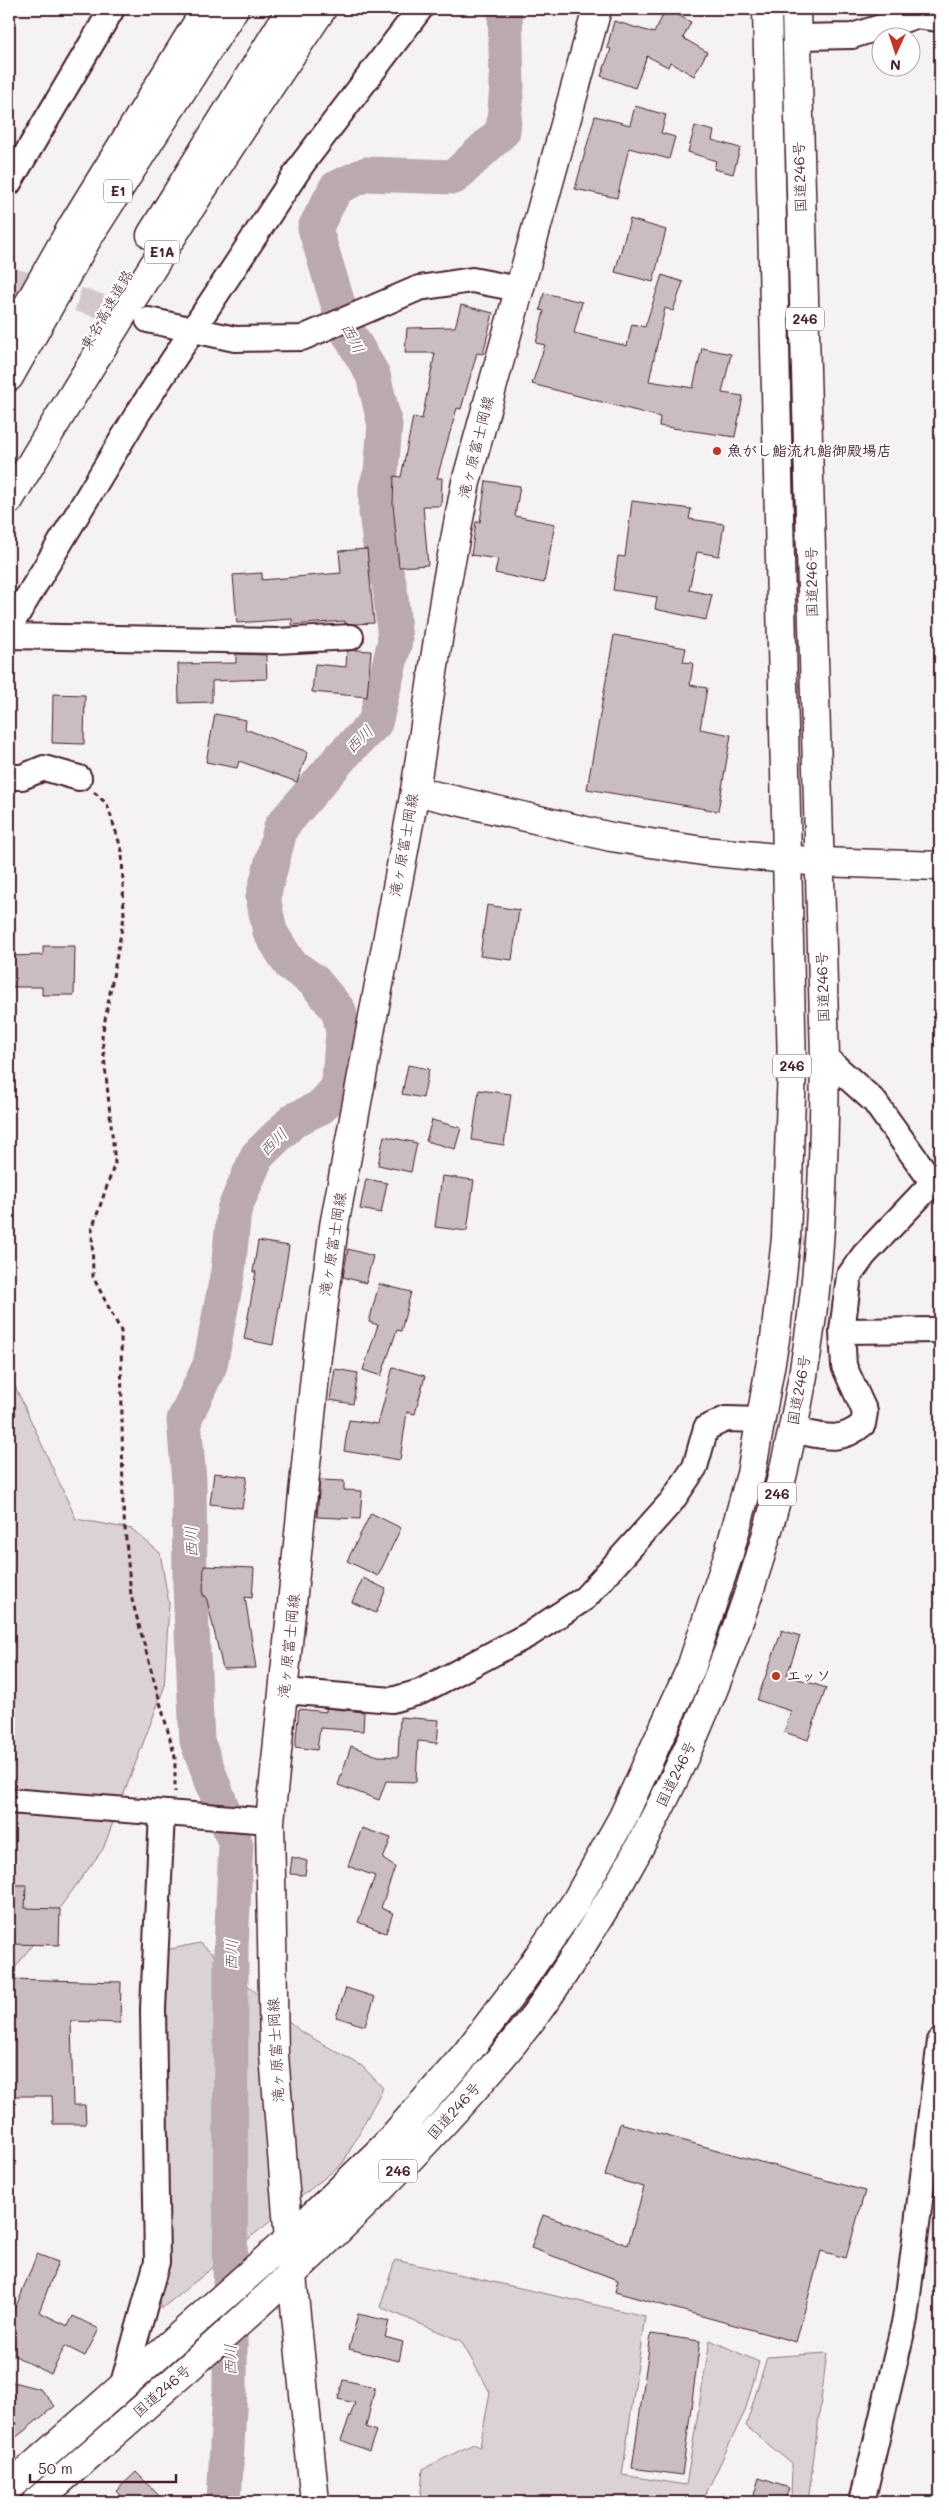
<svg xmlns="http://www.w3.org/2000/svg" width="949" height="2511" viewBox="0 0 949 2511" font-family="Mali,'Klee One',sans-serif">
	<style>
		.green { fill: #dbd2d5; stroke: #927880 }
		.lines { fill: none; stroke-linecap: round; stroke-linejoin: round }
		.river { stroke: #baa9ae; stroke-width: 35 }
		.building { fill: #cabdc1; stroke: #4a1f2b }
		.minor-tunnel { stroke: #d2c8ca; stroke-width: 24; stroke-dasharray: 24 12; stroke-linecap: butt }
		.minor-casing { stroke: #4a1f2b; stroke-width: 28 }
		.tertiary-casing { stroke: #4a1f2b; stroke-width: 31 }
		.secondary-casing { stroke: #4a1f2b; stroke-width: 31 }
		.trunk-casing { stroke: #4a1f2b; stroke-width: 31 }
		.motorway-casing { stroke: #4a1f2b; stroke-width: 31 }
		.path { stroke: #4a1f2b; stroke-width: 3; stroke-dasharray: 5 4; stroke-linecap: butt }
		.minor { stroke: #fff; stroke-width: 24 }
		.tertiary { stroke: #fff; stroke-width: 28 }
		.secondary { stroke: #fff; stroke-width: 28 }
		.trunk { stroke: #fff; stroke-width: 28 }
		.motorway { stroke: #fff; stroke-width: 28 }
		.poi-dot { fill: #c8321e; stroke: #fff; stroke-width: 2 }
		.labels { text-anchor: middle; stroke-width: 4; stroke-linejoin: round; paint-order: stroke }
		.shield { fill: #fff; stroke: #80626b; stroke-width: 1 }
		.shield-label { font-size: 14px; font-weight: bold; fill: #4a1f2b }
		.street-label { font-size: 15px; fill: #4a1f2b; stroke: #fff }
		.poi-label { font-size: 15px; font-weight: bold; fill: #4a1f2b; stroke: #fff; text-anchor: start }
		.water-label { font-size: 16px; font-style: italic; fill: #714f59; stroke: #fff }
	</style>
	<rect width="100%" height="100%" fill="#f4f2f2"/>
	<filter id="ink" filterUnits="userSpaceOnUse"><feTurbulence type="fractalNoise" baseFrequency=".02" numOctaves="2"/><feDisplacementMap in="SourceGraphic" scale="10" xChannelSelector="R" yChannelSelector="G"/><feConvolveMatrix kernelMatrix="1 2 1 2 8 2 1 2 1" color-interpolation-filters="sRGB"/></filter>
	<g filter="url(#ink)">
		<path class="green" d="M9,1373l67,146 56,10 28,24 9,51 -5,84 -61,161 -94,127z
			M200,1943l100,88 62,35 21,22 -40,75 -182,146 -4,-52 -11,-303z
			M395,2260l250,56 -23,159 64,10 24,-145 49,22 -14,49 -43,91h-282l3,-33 50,-25 7,3 10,-55 -29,-51 -81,-34z
			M827,2353l-19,149h-17l1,-38 -46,-38 21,-69z"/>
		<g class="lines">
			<path class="river" d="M224,2502l6,-112 1,-443 5,-102 -39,-104 -7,-156 -1,-104 -5,-61 26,-55 18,-94 6,-61 23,-54 37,-36 27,-13 17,-19 5,-55 -4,-22 -25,-30 -24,-17 -20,-32 -7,-35 18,-70 60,-70 34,-34 20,-82 -5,-54 -9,-34 -5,-41v-25l5,-15 4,-47 -12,-50 -28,-48 -30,-99 21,-40 30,-14 88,3 49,-46 4,-44 -2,-78"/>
		</g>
		<path class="building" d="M666,9l25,13 -8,16 24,14 -13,24 -24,-14 -2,5 -21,-11 -12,32 -34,-12 10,-27 -4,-1 7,-27 40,12z
			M635,106l31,9 -5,18 14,4 -6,22 -40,-11 -12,50 -42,-9 20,-73 35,9z
			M695,126l19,5 -2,9 28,8 -7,26 -19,-5 2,-8 -28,-9z
			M630,219l36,11 -13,52 -38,-10z
			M662,275l21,7 -10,29 -8,-3 -16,73 44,7 9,-40 29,6 -9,39 21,3 -8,41 -76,-11 1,-9 -128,-33 13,-39 -9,-2 8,-32 -4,-1 4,-17 38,9 -8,31 53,13 5,-22 13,3z
			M461,305l32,8 -10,41 -6,-1 -16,56 -4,-1 -20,70h5l-1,28h-18l5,59 -29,2 -6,-63 1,-28 7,1 12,-60 9,2 13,-66h-30l2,-25 48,-1z
			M486,481l34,5 -5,30 40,8 -11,59 -49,-10 3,-14 -27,-4 5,-33h4z
			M632,501l59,8 -2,10 35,5 -5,32 -22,-4 -8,38 23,5 -6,25 -51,-11 2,-12 -44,-7 5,-34 7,1z
			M367,549l7,74 -18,1h-11v-3l-53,4v-6l-55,4 -4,-48 29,-2v7l79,-7 -2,-22z
			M614,635l72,13 -3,14 10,1 -3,22 17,3 -7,41 31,6 -13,76 -131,-22z
			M355,650l16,1 -4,46 -55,-5 3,-28 31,3 1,-16z
			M236,654l30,1 1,24 -55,2v21l-33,1 -1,-39 58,-1z
			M53,694l32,1 -1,49 -32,-1z
			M215,714l31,6 -1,9 63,23 -11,30 -58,-21 -2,7 -31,-6z
			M487,905l32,5 -7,50 -32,-4z
			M43,946h32l-1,49h-32v-8h-33v-31l34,-1z
			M408,1065l21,4 -6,29 -21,-4z
			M479,1090l32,4 -7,51 -32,-5z
			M432,1120l29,8 -6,21 -29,-8z
			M384,1136l33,7 -6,29 -33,-7z
			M442,1176l32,4 -7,51 -32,-4z
			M366,1179l21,4 -6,30 -21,-4z
			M258,1241l31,5 -16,99 -29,-6 12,-67h-3z
			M348,1249l25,7 -7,27 -23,-6z
			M379,1284l32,8 -10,39 -4,-1 -16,46 -18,-6 15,-45 -9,-3z
			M393,1367l32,9 -10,38 -8,-2 -7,48 -56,-9 5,-31 29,4z
			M335,1369l23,4 -5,31 -23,-4z
			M214,1473l33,4 -5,31 -32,-4z
			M320,1480l24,1v9l18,1 -2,28 -43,-2z
			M371,1513l30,15 -23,48 -31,-15z
			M204,1566l50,2 -2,30 -7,-1 11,71 -33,1 -17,-73h-3z
			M363,1578l23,11 -10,24 -24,-11z
			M782,1630l18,6 -13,39 39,13 -18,52 -24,-8 7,-21 -34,-11z
			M326,1708l38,4 -1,19 -43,-3 -3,22 -22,-3 4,-38 27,3z
			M400,1717l39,3 -2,23 -19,-2 -2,41 -30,-1 -7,19 -41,-15 13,-39 27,10 20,1z
			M362,1828l29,10 -8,21 12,8 -14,41 12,5 -7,20 -28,-11 17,-46 -27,-10z
			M292,1857l15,4 -2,14 -15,-1z
			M9,1885h17l-1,23 35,1 -1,36 -50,-1z
			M9,1979l112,3 -1,41 -49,-2 2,84h12l1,19h-33l-1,-28h-43z
			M346,1988l29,9 -10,29 -29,-9z
			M620,2123l245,68 -19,67 -25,-7 -25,91 -181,-50 3,-12 -87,-32 12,-33 85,30 16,-58 -39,-11z
			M37,2254l21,8 -19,50 29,14 5,-10 26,13 -14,27 -20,-10 -14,28 -42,-21v-33l12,-25z
			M358,2314l31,7 -4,16 18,5 -4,19 -50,-12z
			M651,2334l49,7 -18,134 -50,-7z
			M343,2380l32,7 -9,40 10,4 -7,20 -28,-11 14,-37 -17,-4z
			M9,2381l31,8 15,17 -46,37z
			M136,2472l29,30h-39l-10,-11z
			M759,2478l30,10 -5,14h-32z"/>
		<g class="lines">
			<path class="minor-tunnel" d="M9,279l132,39"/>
			<defs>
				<path id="minor" d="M797,37l55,-1 64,-20 24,3
					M9,183l103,-174
					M148,320l87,19 67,-1 117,-50 53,-8 47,9
					M9,628l129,-215 165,-250 117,-154
					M9,636l268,5 74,-4
					M9,777h13l22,-9 35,10
					M825,1057l49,44 59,82
					M842,1331l98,-1
					M792,1430c28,5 47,15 71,-6l2,-12 -21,-46 -2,-35 7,-55 15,-21 76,-80
					M284,1691l108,9 28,-8 110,-58 55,-36 87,-97 23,-34 11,-39 20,-9 36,1
					M9,1801l261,20
					M122,2387l35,-125 -4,-253 9,-196
					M862,2502l43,-183 35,-278"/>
				<path id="tertiary" d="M415,791l196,46 92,14 116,11 121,4"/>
				<path id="secondary" d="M315,2502l-23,-226 -18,-221 -4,-234 47,-465 17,-130 81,-435 31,-204 20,-105 131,-473"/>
				<path id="trunk" d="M9,2487l282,-250 93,-90 82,-93 54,-71 55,-80 48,-86 68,-149 38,-115 22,-79 24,-135 11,-101 6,-170 -25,-1059
					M36,2502c112,-99 226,-196 332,-301 59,-59 117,-120 167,-186 31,-42 58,-87 84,-131 104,-182 173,-385 196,-594 8,-77 9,-155 10,-233l-29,-1048"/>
				<path id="motorway" d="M151,235l140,-226
					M14,330l59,-105 133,-216
					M9,377l78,-138 147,-230
					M9,500c100,-167 204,-331 313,-491"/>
			</defs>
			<use href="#minor" class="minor-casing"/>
			<use href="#tertiary" class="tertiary-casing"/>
			<use href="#secondary" class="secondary-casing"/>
			<use href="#trunk" class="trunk-casing"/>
			<use href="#motorway" class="motorway-casing"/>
			<path class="path" d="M94,792l13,12 15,47 2,66 -22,119 13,127 -23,66 1,48 28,54 2,175 8,90 44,161v35"/>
			<use href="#minor" class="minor"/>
			<use href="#tertiary" class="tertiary"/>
			<use href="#secondary" class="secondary"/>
			<use href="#trunk" class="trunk"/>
			<use href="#motorway" class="motorway"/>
		</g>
	</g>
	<g class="poi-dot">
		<circle cx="717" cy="451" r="5"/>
		<circle cx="776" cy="1676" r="5"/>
	</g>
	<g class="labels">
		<g class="shield">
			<rect x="104" y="179.5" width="28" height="23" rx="4"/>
			<rect x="144.5" y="240.5" width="35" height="23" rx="4"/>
			<rect x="786" y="307.5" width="38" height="23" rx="4"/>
			<rect x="773" y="1054.5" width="38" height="23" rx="4"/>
			<rect x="758" y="1482.5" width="38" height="23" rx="4"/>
			<rect x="379" y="2159.5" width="38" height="23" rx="4"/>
		</g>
		<g class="shield-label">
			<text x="118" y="196">E1</text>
			<text x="162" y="257">E1A</text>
			<text x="805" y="324">246</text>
			<text x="792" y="1071">246</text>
			<text x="777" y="1499">246</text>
			<text x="398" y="2176">246</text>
		</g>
		<g class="street-label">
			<text transform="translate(800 177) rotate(-92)" y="5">国道246号</text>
			<text transform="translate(107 310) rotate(-60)" y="5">東名高速道路</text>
			<text transform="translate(476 447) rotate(-76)" y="5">滝ヶ原富士岡線</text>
			<text transform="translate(812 582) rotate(-91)" y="5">国道246号</text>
			<text transform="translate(404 845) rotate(-80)" y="5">滝ヶ原富士岡線</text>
			<text transform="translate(823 987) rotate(-92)" y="5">国道246号</text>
			<text transform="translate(333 1244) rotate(-81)" y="5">滝ヶ原富士岡線</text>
			<text transform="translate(799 1390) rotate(-80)" y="5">国道246号</text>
			<text transform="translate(289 1646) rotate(-84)" y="5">滝ヶ原富士岡線</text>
			<text transform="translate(676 1774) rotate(-64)" y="5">国道246号</text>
			<text transform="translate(276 2050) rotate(-93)" y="5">滝ヶ原富士岡線</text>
			<text transform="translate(454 2111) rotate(-48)" y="5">国道246号</text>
			<text transform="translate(162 2391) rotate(-41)" y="5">国道246号</text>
		</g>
		<g class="poi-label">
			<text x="727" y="456">魚がし鮨流れ鮨御殿場店</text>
			<text x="786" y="1681">エッソ</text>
		</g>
		<g class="water-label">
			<text transform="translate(353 338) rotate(63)" y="6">西川</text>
			<text transform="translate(359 739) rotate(-45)" y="6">西川</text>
			<text transform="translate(273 1142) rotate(-45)" y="6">西川</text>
			<text transform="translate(191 1542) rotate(-92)" y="6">西川</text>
			<text transform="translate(231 1955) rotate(-89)" y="6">西川</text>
			<text transform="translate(230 2360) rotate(-90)" y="6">西川</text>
		</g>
	</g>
	<rect width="949" height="2511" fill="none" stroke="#fff" stroke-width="30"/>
	<rect x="15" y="15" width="919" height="2481" fill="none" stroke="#4a1f2b" stroke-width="2" filter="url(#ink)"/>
	<g transform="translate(896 52) rotate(183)"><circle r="24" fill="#ffffff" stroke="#b7a5aa"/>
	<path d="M0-4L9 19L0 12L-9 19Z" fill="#c8321e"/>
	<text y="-8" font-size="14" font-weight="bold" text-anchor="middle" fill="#4a1f2b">N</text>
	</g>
	<path d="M30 2474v8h146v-8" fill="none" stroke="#4a1f2b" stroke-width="2.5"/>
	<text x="38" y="2474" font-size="15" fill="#4a1f2b" stroke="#ffffff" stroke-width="4" paint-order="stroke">50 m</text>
</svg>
